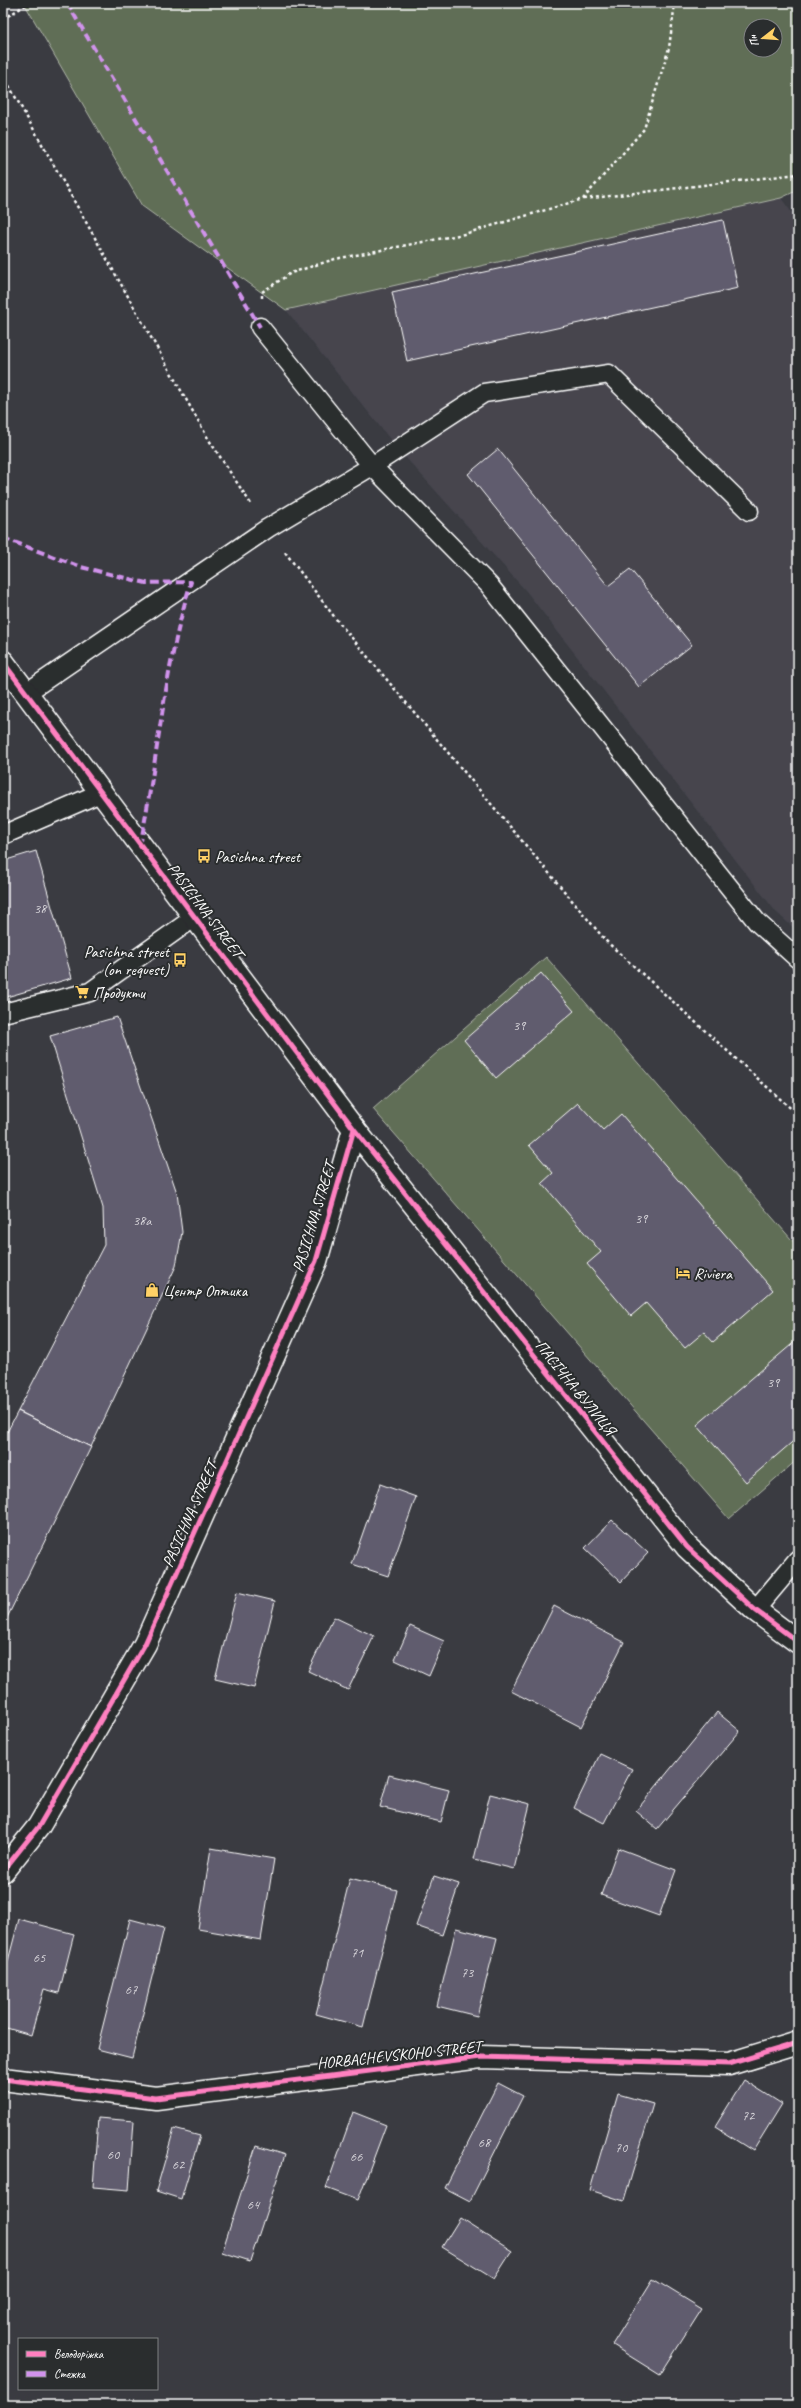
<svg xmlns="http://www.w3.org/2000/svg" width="801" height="2408" viewBox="0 0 801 2408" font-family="Caveat,sans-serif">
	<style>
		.built { fill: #46454e }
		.green { fill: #606e56; stroke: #b0b6aa; fill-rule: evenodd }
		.building { fill: #615c6e; stroke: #fff }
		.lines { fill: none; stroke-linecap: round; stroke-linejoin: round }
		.service-casing { stroke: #fff; stroke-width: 21 }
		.minor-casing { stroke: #fff; stroke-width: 25 }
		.tertiary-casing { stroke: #fff; stroke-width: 25 }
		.path { stroke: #fff; stroke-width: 2.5; stroke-dasharray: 3 3; stroke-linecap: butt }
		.service { stroke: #2a2d2e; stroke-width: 18 }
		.minor { stroke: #2a2d2e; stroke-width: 22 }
		.tertiary { stroke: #2a2d2e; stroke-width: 22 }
		.quiet { stroke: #d193ec; stroke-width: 4; stroke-dasharray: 8 4; stroke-linecap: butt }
		.cycleway-casing { stroke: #2a2d2e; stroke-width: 8 }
		.cycleway { stroke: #ff80c0; stroke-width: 5 }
		.labels { text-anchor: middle; stroke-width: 4; stroke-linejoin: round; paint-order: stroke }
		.number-label { font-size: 14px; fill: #d8d6db }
		.poi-label { font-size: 16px; fill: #fff; stroke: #2a2d2e; text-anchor: start }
		.street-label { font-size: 16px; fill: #fff; stroke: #2a2d2e }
	</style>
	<rect width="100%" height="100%" fill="#3a3b41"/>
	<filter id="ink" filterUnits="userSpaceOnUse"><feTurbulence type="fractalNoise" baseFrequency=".025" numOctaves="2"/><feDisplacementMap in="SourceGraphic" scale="8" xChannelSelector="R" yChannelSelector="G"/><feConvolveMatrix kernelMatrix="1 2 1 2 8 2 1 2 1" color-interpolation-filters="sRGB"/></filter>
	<g filter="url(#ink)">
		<path class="built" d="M781,198l17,23v711l-22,-20 -250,-321 -128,-142 -112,-139z"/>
		<path class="green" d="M24,3h774v187l-17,8 -495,112 -144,-104zM751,26h24v24h-24z
			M546,957l252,290v212l-69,60 -356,-410z"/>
		<path class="building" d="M723,220l15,68 -331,73 -15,-69z
			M498,449l110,137 22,-17 62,76 -53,42 -171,-213z
			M36,851l36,127 -69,20v-137z
			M541,973l33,38 -78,67 -32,-38z
			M117,1017l60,176 5,39 -6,34 -85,181 -73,-36 86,-166 -1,-37 -53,-172z
			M578,1103l25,27 18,-16 152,176 -60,52 -9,-10 -19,16 -39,-45 -15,13 -44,-52 14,-12 -59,-69 11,-10 -24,-28z
			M798,1339v98l-52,45 -49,-57z
			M18,1411l73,36 -88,179v-186z
			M380,1484l36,13 -28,79 -36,-12z
			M612,1520l36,33 -27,29 -36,-34z
			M237,1592l38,9 -21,87 -39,-9z
			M554,1606l70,36 -43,85 -70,-36z
			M334,1617l40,19 -26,54 -40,-19z
			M410,1626l34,15 -15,35 -34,-16z
			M717,1712l23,19 -83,98 -21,-18z
			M600,1754l32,15 -28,54 -30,-15z
			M389,1775l60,15 -8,32 -61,-15z
			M490,1794l40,10 -16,65 -40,-10z
			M211,1848l63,11 -13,81 -63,-11z
			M618,1848l58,22 -17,46 -58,-21z
			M434,1876l25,8 -17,51 -26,-9z
			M350,1878l47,12 -34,137 -47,-13z
			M19,1919l55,15 -15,59 -15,-4 -13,46 -28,-8v-47z
			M130,1919l34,9 -32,130 -35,-9z
			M456,1928l41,10 -20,78 -40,-10z
			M744,2080l38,24 -29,47 -38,-24z
			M498,2083l25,13 -53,105 -25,-13z
			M618,2094l35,10 -29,97 -34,-11z
			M353,2112l33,13 -28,75 -32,-12z
			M98,2118l36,3 -5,69 -36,-3z
			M174,2129l26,7 -19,63 -25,-8z
			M256,2146l29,9 -35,106 -28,-9z
			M460,2218l52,33 -18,28 -52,-32z
			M653,2279l49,30 -42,66 -48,-30z"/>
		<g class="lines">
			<defs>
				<path id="service" d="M260,327l112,139 112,-73 125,-19 140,137
					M26,693l242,-165 104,-62 117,119 268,337 41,37
					M3,835l97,-42
					M3,1013l87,-21 105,-75
					M755,1610l43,-51"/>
				<path id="minor" d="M3,1871l36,-45 106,-182 171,-383 38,-132
					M3,2079l153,19 325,-41 248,7 69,-21"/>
				<path id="tertiary" d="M3,662l351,467 333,418 68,63 43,32"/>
			</defs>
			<use href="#service" class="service-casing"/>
			<use href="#minor" class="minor-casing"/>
			<use href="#tertiary" class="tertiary-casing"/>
			<path class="path" d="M3,19l26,-16
				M3,75l206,365 42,64
				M584,199l214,-25
				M262,298v-6l29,-19 44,-14 129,-25 119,-35 61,-70 25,-81 6,-45
				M285,552l51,67 270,322 192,174"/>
			<use href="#service" class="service"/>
			<use href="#minor" class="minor"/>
			<use href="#tertiary" class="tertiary"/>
			<path class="quiet" d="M67,3l193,324
				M3,538l78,29 65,16 45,-1c-27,86 -33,176 -51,264"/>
			<defs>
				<path id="cycleway" d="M3,662l351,467 333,418 68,63 43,32
					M3,1871l36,-45 106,-182 171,-383 38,-132
					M3,2079l153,19 325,-41 248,7 69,-21"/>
			</defs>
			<use href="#cycleway" class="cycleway-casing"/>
			<use href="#cycleway" class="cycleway"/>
		</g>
	</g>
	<defs>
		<symbol id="bus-bare" viewBox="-9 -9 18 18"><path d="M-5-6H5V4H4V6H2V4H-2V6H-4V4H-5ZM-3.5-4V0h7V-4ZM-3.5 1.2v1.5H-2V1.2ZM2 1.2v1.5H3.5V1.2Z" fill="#ffd166" stroke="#2a2d2e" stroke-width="2.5" paint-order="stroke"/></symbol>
		<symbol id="supermarket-bare" viewBox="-9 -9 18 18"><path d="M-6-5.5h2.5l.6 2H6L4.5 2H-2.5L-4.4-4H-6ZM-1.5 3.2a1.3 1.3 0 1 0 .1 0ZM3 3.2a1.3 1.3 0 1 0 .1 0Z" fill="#ffd166" stroke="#2a2d2e" stroke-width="2.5" paint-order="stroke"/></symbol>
		<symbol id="hotel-bare" viewBox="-9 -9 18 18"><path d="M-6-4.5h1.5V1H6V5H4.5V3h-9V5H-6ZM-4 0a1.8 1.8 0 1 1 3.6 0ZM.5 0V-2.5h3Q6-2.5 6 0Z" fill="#ffd166" stroke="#2a2d2e" stroke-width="2.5" paint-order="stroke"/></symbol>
		<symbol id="shop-bare" viewBox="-9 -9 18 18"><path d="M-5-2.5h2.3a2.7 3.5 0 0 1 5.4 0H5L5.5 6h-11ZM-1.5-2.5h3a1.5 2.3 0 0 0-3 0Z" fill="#ffd166" stroke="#2a2d2e" stroke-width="2.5" paint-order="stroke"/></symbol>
	</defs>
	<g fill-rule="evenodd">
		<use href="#bus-bare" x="194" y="846" width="20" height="20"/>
		<use href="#bus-bare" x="170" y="950" width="20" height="20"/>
		<use href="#supermarket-bare" x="72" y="982" width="20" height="20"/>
		<use href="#hotel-bare" x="673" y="1263" width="20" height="20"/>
		<use href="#shop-bare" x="142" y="1280" width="20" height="20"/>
	</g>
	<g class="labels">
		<g class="number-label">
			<text x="40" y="913">38</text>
			<text x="519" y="1030">39</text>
			<text x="641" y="1223">39</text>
			<text x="142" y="1225">38а</text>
			<text x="773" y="1387">39</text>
			<text x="357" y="1957">71</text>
			<text x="39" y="1962">65</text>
			<text x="467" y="1977">73</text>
			<text x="131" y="1994">67</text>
			<text x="748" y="2120">72</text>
			<text x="484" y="2147">68</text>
			<text x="621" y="2152">70</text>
			<text x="113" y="2159">60</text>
			<text x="356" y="2161">66</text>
			<text x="178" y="2169">62</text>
			<text x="253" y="2209">64</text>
		</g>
		<g class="poi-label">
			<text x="215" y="862">Pasichna street</text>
			<text x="169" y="957" text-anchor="end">Pasichna street<tspan x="169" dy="18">(on request)</tspan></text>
			<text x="93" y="998">Продукти</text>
			<text x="694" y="1279">Riviera</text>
			<text x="163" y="1296">Центр Оптика</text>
		</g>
		<g class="street-label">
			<text transform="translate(206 910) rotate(53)" y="6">PASICHNA STREET</text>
			<text transform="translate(313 1217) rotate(-73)" y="6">PASICHNA STREET</text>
			<text transform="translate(576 1387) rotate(51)" y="6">ПАСІЧНА ВУЛИЦЯ</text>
			<text transform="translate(189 1514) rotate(-66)" y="6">PASICHNA STREET</text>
			<text transform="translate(399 2054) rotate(-6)" y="6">HORBACHEVSKOHO STREET</text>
		</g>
	</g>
	<rect width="801" height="2408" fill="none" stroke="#2a2d2e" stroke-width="16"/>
	<rect x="8" y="8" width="785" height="2392" fill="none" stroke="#fff" stroke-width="1.5" filter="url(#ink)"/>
	<rect x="18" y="2338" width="140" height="52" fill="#2a2d2e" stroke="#7f8182"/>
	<rect x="26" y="2351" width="20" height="6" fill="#ff80c0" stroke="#7f8182"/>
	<text x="54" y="2358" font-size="12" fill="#ffffff">Велодоріжка</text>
	<rect x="26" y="2371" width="20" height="6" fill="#d193ec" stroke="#7f8182"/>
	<text x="54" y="2378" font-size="12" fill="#ffffff">Стежка</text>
	<g transform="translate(763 38) rotate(253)"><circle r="19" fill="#2a2d2e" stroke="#7f8182"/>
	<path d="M0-3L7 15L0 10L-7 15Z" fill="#ffd166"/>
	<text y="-6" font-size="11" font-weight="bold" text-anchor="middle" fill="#ffffff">Пн</text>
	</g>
</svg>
